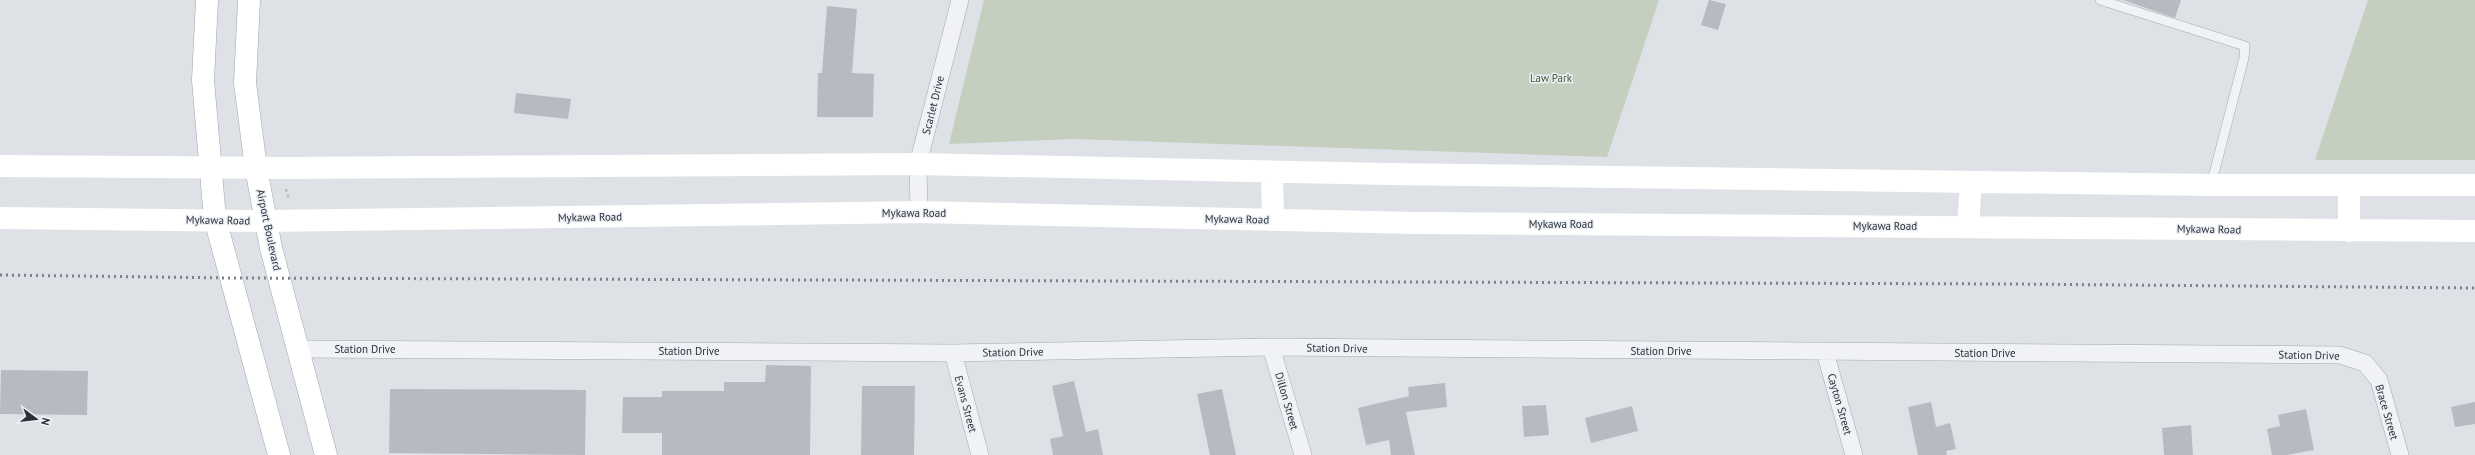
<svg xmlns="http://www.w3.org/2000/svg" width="2475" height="455" viewBox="0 0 2475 455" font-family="'PT Sans',sans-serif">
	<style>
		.green { fill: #c4cfc0 }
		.building { fill: #b6bbc2 }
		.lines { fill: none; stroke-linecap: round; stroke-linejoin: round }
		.lane-casing { stroke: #a4a8af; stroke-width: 10 }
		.street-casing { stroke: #a4a8af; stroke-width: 18 }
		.primary-casing { stroke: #9ea6b1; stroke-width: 23 }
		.path { stroke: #b8bcc1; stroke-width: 2.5; stroke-dasharray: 3 3; stroke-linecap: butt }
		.lane { stroke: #f0f2f5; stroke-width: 9 }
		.street { stroke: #f0f2f5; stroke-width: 17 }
		.secondary { stroke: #fff; stroke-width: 22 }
		.primary { stroke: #fff; stroke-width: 22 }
		.rail { stroke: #79818e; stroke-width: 3; stroke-dasharray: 2 4; stroke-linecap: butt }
		.labels { text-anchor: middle; stroke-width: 3; stroke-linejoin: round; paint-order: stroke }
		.park-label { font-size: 11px; fill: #3d5637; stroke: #edf0f4 }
		.street-label { font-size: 11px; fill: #28303b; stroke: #edf0f4 }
	</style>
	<rect width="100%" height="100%" fill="#dee1e6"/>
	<path class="green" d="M984,0h675l-52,157 -532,-18 -126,5z
		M2368,0h107v160h-160z"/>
	<path class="building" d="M1709,0l17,4 -8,26 -17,-5z
		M2123,0h58l-6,18z
		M827,6l30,3 -5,64 22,1 -1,43h-56l1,-44h4z
		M516,93l55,6 -3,20 -54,-6z
		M766,365l45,1 -1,89h-148v-22h-40l1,-36h39v-6h62v-9h41z
		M1,370l87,1 -1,44 -87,-1z
		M1074,381l12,51 12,-3 5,26h-50l-3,-16 13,-3 -11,-50z
		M1445,383l2,24 -41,5 9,43h-24l-2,-15 -23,5 -8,-37 51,-12 -1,-9z
		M862,386h53l-1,69h-53z
		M390,389l196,1 -1,65 -196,-2z
		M1222,389l14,66h-26l-13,-61z
		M1931,402l5,25 14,-4 6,26 -10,2 1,4h-29l-10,-48z
		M2475,402v22l-20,3 -4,-20z
		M1546,405l3,30 -25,2 -2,-31z
		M1632,406l6,25 -47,12 -6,-25z
		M2306,409l8,41 -27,5h-15l-5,-26 13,-3 -2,-11z
		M2191,425l2,30h-29l-2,-27z"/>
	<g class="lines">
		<defs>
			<path id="lane" d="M2100,0l145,46 -1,12 -33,127"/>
			<path id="street" d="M919,212l-1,-48 42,-164
				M1271,347l32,108
				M298,349l655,4 318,-6 1069,8 25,8 14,17 21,75
				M1825,352l29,103
				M953,353l27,102"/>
			<path id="primary" d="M207,0l-4,80 12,139 64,236
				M249,0l-4,83 11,85 15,80 55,207"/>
		</defs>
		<use href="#lane" class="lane-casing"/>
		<use href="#street" class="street-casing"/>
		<use href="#primary" class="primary-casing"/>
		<path class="path" d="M286,189l3,11"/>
		<use href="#lane" class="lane"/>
		<use href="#street" class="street"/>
		<path class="secondary" d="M0,166l283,2 635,-4 470,10 823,11h264
			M1272,173l1,46
			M0,218l265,3 654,-9 498,11 1058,8
			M1968,226l3,-44
			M2349,231v-46"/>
		<use href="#primary" class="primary"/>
		<path class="rail" d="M0,275l230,3 1781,6 464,4"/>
	</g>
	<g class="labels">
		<g class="park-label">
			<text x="1551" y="82">Law Park</text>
		</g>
		<g class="street-label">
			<text transform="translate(933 105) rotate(-76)" y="4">Scarlet Drive</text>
			<text x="914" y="217">Mykawa Road</text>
			<text transform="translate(590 217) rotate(-1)" y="4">Mykawa Road</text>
			<text transform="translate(1237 219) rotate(1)" y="4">Mykawa Road</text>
			<text transform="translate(218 220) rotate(1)" y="4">Mykawa Road</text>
			<text x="1561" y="228">Mykawa Road</text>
			<text x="1885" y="230">Mykawa Road</text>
			<text transform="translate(2209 229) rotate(1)" y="4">Mykawa Road</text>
			<text transform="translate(269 230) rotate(78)" y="4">Airport Boulevard</text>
			<text transform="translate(1337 348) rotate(1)" y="4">Station Drive</text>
			<text x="365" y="353">Station Drive</text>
			<text x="689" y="355">Station Drive</text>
			<text x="1661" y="355">Station Drive</text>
			<text transform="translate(1013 352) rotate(-1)" y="4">Station Drive</text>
			<text x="1985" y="357">Station Drive</text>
			<text transform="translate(2309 355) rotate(1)" y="4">Station Drive</text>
			<text transform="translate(1287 401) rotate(74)" y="4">Dillon Street</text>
			<text transform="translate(966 404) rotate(75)" y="4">Evans Street</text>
			<text transform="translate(1840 404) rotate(74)" y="4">Cayton Street</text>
			<text transform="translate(2387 412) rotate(74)" y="4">Brace Street</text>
		</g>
	</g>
	<g transform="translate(36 419) rotate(105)" stroke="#edf0f4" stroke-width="3" paint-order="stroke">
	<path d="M0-3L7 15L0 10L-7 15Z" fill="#28303b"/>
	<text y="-6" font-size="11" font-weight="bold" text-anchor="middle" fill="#28303b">N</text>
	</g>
</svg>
